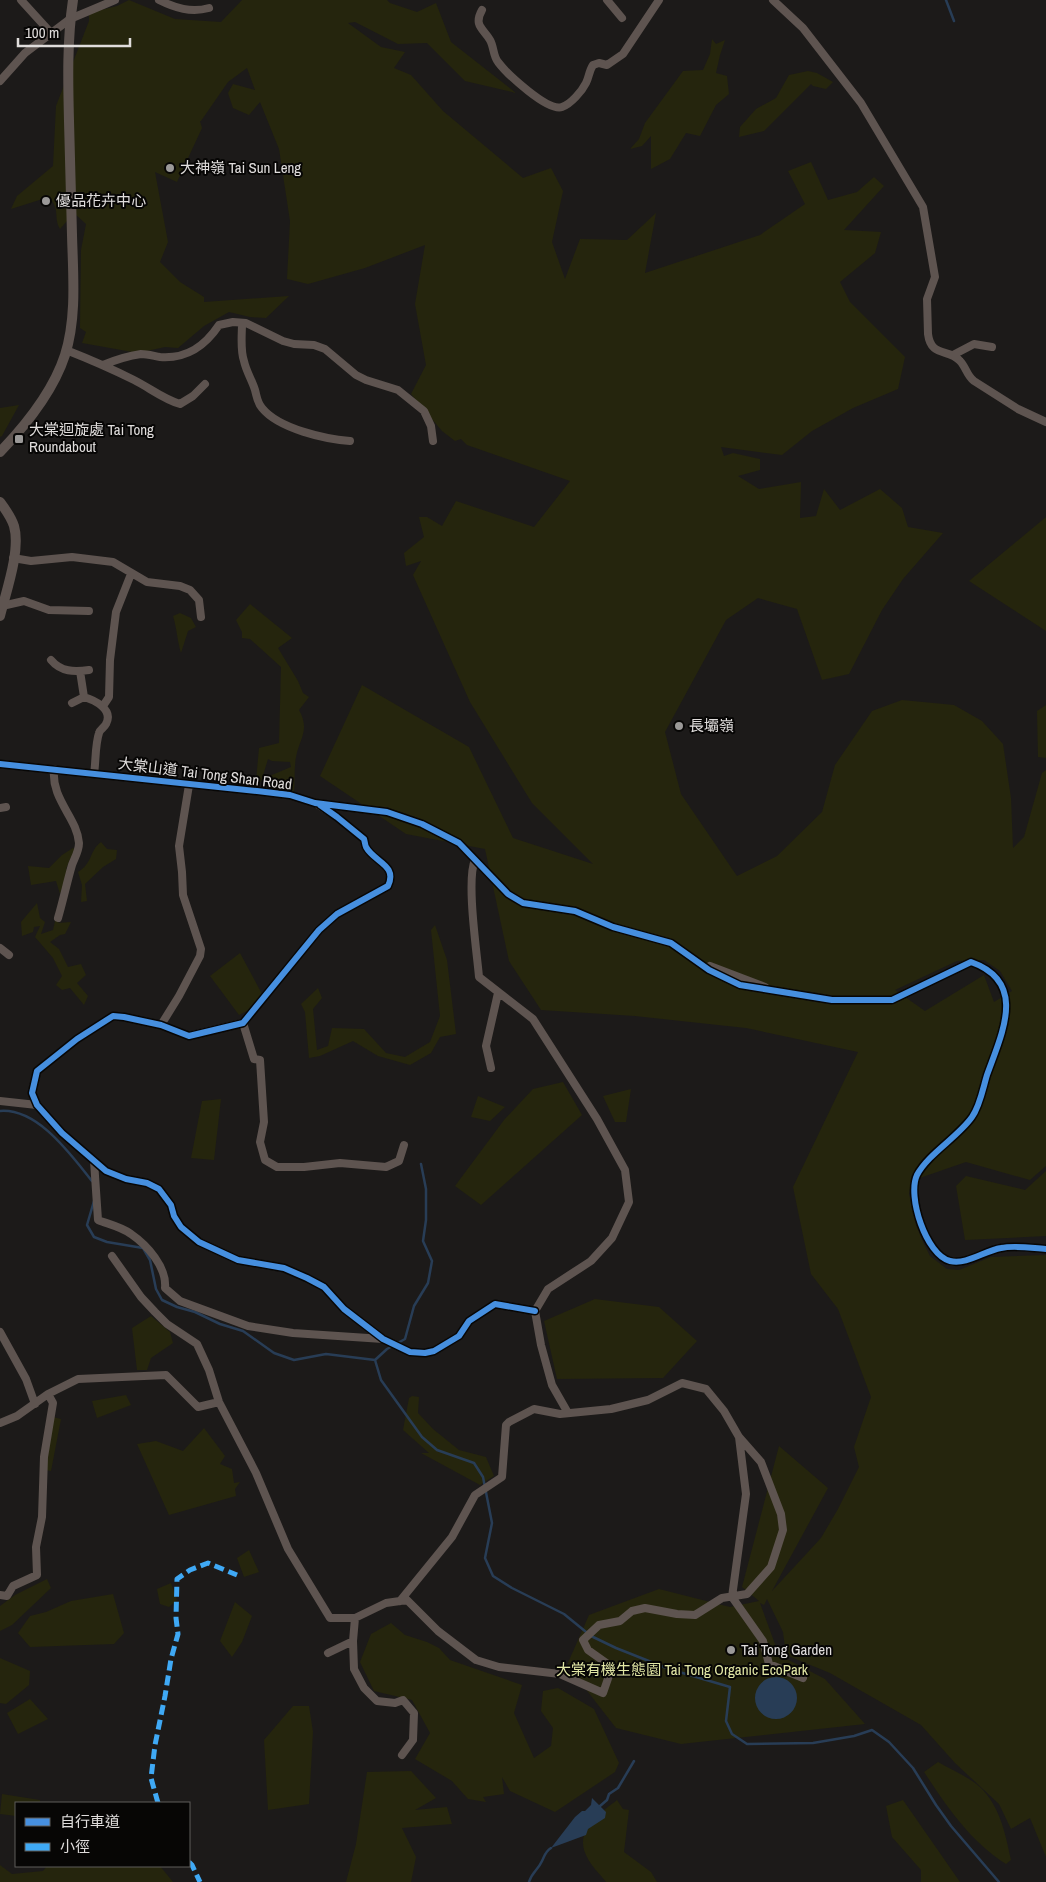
<svg xmlns="http://www.w3.org/2000/svg" width="1046" height="1882" viewBox="0 0 1046 1882" font-family="'Archivo Narrow','Noto Sans TC',sans-serif">
	<style>
		.green { fill: #25250d; fill-rule: evenodd }
		.water { fill: #283d56 }
		.lines { fill: none; stroke-linecap: round; stroke-linejoin: round }
		.stream { stroke: #283d56; stroke-width: 2.5 }
		.minor { stroke: #5e5450; stroke-width: 8 }
		.tertiary { stroke: #5e5450; stroke-width: 10 }
		.quiet { stroke: #3fa9f5; stroke-width: 5; stroke-dasharray: 10 5; stroke-linecap: butt }
		.cycleway-casing { stroke: #070605; stroke-width: 9 }
		.cycleway { stroke: #468fdf; stroke-width: 6 }
		.poi-dot { fill: #9b9998; stroke: #070605; stroke-width: 2 }
		.labels { text-anchor: middle; stroke-width: 4; stroke-linejoin: round; paint-order: stroke }
		.poi-label { font-size: 15px; fill: #e0dddc; stroke: #070605; text-anchor: start }
		.street-label { font-size: 15px; fill: #e0dddc; stroke: #070605 }
		.park-label { font-size: 15px; fill: #e2e7a5; stroke: #070605 }
	</style>
	<rect width="100%" height="100%" fill="#1c1a19"/>
	<path class="green" d="M129,0l46,19 46,3 21,-22h145l3,3 27,9 19,-9 15,39 65,51 -51,-12 -38,-38 -29,1 -43,-22 -7,1 33,24 24,5 -11,16 17,7 32,36 80,67 28,-10 12,23 -11,51 13,37 15,-40 47,1 29,-27 -11,60 115,-38 45,-31 -17,-33 23,-9 17,38 29,-8 17,-15 10,9 -40,44 37,2 -6,21 -35,29 10,20 55,55 -7,32 -45,19 -41,23 -30,24 -61,-8 3,9 9,-3 27,6v11l-22,6 21,13 42,-7 -1,36 16,-2 8,-27 16,21 40,-21 22,19 6,19 35,6 -40,46 -21,31 -33,64 -27,6 -25,-71 -39,-11 -32,22 -61,112 16,62 56,82 40,-20 45,-44 13,-47 37,-54 30,-11 52,5 28,16 21,23 8,54 2,50 11,-11 18,-64 4,-3v396l-16,14 -64,-18 -55,19 -2,13 7,31 7,17 7,14 17,13 12,1 32,-13 55,-2v602l-16,-39 -19,11 -12,-25 -44,-41 -34,-38 -91,-52 -44,-18 -3,-23 -16,-33 -3,6 -4,-2 19,52 46,24 40,45 -184,20 -65,-16 -49,-63 22,-50 70,-26 71,18 29,-6 -17,-14 37,-141 49,42 -56,103 49,-53 17,-29 21,-42 -5,-20 17,-50 -33,-88 -27,-35 -18,-87 65,-135 -112,-24 -111,-12 -94,-6 -32,-49 -24,-112 -79,-15 -86,-58 42,-91 107,62 44,91 80,26 -61,-61 -62,-101 -57,-127 8,-14 -15,5 -2,-13 20,-16 -5,-20h8l15,9 14,-25 78,26 36,-46 -103,-36 -6,-6 -6,2 -13,-10 -31,-37 15,-29 -11,-61 10,-59 -60,23 -57,16 -21,-5 3,-58 -11,-72 -19,-47 -11,13 -16,-7 -5,-15 5,-9 22,6 -8,-22 -19,14 -27,39h-1l2,7 -25,54 -22,-10 13,70 -8,20 20,20 24,15v5l85,-6 -23,22 -16,-1 -21,-5 -25,14 -26,22 -13,-1 -27,6 -56,-10 4,-11 -6,-4 1,-78 5,-26 -12,-11 -14,16c-7,-12 1,-18 -11,-32l-38,12 6,-13 36,-30 3,-60 33,-85v-8l28,-7zM984,960l16,11 12,20 -18,11 -10,-27 -59,36 -30,-21 62,-29z
		M712,39l4,5 9,-4 -5,15 -4,18 11,3 2,18 -13,11 -16,31 -14,-3 -16,26 -19,10v-33l-9,10 -12,3 9,-10 6,-16 38,-52 20,-1 7,-16z
		M808,71l9,2 16,9 -7,7 -13,-3 -2,-2 -47,47 -25,6 1,-10 16,-18 20,-11 13,-23z
		M19,405l-17,31 -2,1v-29z
		M1046,517v114l-77,-50z
		M250,604l42,34 -14,10 20,33 5,12 6,4 -10,13c11,20 1,28 -3,47 -2,11 -1,25 -2,36l-15,-5 -13,1 1,-12 24,-10 -1,-5 -18,-1 -4,-2 -7,23 -5,-1 3,-33 20,-5 2,-76 -31,-28 -8,-1v-6l-6,-12z
		M180,613l11,5 5,9 -8,4 -7,22c-4,-13 -4,-24 -8,-37z
		M1046,705v53l-8,-1 -1,-46z
		M101,842l6,7 10,1 -1,9 -13,8 -18,17 2,17 -6,1 1,-17 -4,-13c15,-9 11,-21 23,-30z
		M73,848l2,1 -2,10 -2,-2 -5,12h3l-9,25 -4,-13 -25,4 -3,-19 21,2 13,-13z
		M37,903l3,15 5,4 -4,12 12,-4 6,-26 2,16 -3,3 13,-1 -6,12 -5,1 -10,7 9,7 9,18 13,-3 5,11 -9,8 11,13 -4,9 -14,-17 -8,2 -6,-5 6,-9 -9,-18 -18,-21 5,-11 -6,1 -1,5 -11,4 -1,-14z
		M435,925l12,35 9,74 -16,3 -9,16 -21,12 -32,-9 -25,-15 -33,15 -11,2 -4,-46 -4,-8 17,-16 4,10 -9,11 4,41 11,-4 4,-18 32,1 22,24 19,4 25,-15 10,-26 -9,-86z
		M240,953l22,41 -9,14 -14,7 -29,-39z
		M563,1082l19,33 -101,90 -26,-19 49,-66 29,-31z
		M631,1089l-5,33h-11l-12,-26z
		M478,1096l27,11 -15,14 -19,-4z
		M221,1099l-7,61 -23,-2 11,-57z
		M1046,1171v65l-81,4 -9,-54 10,-10 59,14z
		M595,1299l64,8 38,34 -34,37 -106,1 -13,-58z
		M151,1316l19,16 3,11 -22,15 -4,12h-10l-5,-42z
		M126,1395l5,10 -34,13 -5,-17z
		M412,1396l7,1 -1,16 15,16 26,21 27,7 8,19 -14,9 -59,-32h8l-26,-23 6,-32z
		M53,1417l8,2 -10,52 -5,-1z
		M204,1428l21,28 -5,8 12,5 2,14 6,-1 -5,7 1,7 -67,19 -32,-71 19,-3 27,10z
		M249,1550l10,22 -15,5 -7,-19z
		M47,1579l4,9 -39,37 -12,6v-25l15,-11z
		M171,1583l6,17 -8,7 -9,-3 -3,-15z
		M113,1594l11,39 -10,11 -84,3 -12,-14 12,-17 16,-4 25,-11z
		M235,1602l17,14 -10,26 -10,15 -12,-16z
		M391,1623l14,12 22,7 12,6 11,12 72,25 -8,28 20,45 17,-12 2,-18 -12,-17 2,-20 15,-3 36,21 25,54 -4,9 -60,40 -45,-21 -8,-14 2,17 -21,3 3,5 -18,-3 -16,-18 -37,-22 15,-26 -18,-33 -38,-9 -14,-29 11,-28z
		M0,1658l30,13 -1,14 -23,19 -6,-1z
		M30,1699l18,20 -30,15 -11,-21z
		M293,1706h16l4,26 -4,72 -41,6 -4,-70z
		M938,1762c12,7 26,13 37,21 24,18 30,49 36,77l-5,4c-37,-24 -58,-56 -82,-92z
		M411,1771l25,27 -21,12 32,-3 5,17 -50,4 14,29 -5,25h-65l10,-38 11,-72z
		M2,1794l38,6v3h-24v13l-16,-2z
		M617,1800l6,9 6,1 -5,42 27,20 6,10h-51c-6,-8 -15,-16 -19,-25 -14,-26 12,-43 30,-57z
		M903,1800l57,82h-39v-12l-29,-33 -6,-31z
		M0,1865l12,9 31,-3 4,-5h113l13,16h-173z"/>
	<path class="water" d="M755 1698a21 21 0 1 1 42 0a21 21 0 1 1-42 0Z
		M592,1798l14,14 -1,6 -17,11 -2,6 -35,13 24,-31 7,-6h3l6,-6z"/>
	<g class="lines">
		<path class="stream" d="M946,0l8,21
			M0,1111c38,-3 71,44 92,70
			M94,1201l-7,24 7,12 13,5 36,6 7,12 6,29 6,11 15,7 18,5 25,12 23,7 31,22 20,7 32,-6 49,6 12,-11 18,-10 9,-33 14,-23 4,-22 -9,-20 3,-21v-31l-5,-25
			M375,1360l6,20 41,57 15,13 37,13 9,14 9,46 -7,35 8,18 19,12 52,26 27,22 25,12 53,21 61,18 -4,34 6,13 15,10 66,-1 41,-7 18,-6 17,12 24,26 23,37 15,21 48,56
			M600,1806l7,-6 2,-6 9,-6 16,-27
			M529,1882c3,-10 9,-12 13,-21 3,-6 3,-9 9,-13"/>
		<path class="minor" d="M21,0l30,33
			M159,0c16,8 32,13 50,8
			M607,0l15,18
			M773,0l30,28 58,75 62,104 12,70 -8,22 1,35c3,24 21,14 32,27 6,6 7,15 14,20l44,28 28,13
			M482,10c-9,16 2,19 8,30 4,7 3,16 8,22 9,12 50,50 64,45 9,-3 20,-16 24,-24 3,-6 3,-12 7,-18l6,-2 8,2 16,-11 36,-54
			M0,81l25,-28 45,-34 45,-19
			M242,323c0,12 -2,27 2,38 2,10 8,19 11,29 2,7 2,12 7,18 17,21 63,31 88,33
			M66,350c23,9 46,19 68,30 16,8 29,19 46,24l13,-8 12,-12
			M953,355l21,-11 18,3
			M103,365c12,-5 24,-9 38,-11 6,0 13,2 19,3 27,2 45,-11 59,-32l14,-3 13,1 37,18 11,3 20,1 11,4 31,26 10,5 32,10 26,21 7,15 2,15
			M13,558l18,3 41,-4 41,5 34,20 33,4 10,4 9,10 2,17
			M2,606l22,-5 25,9 40,1
			M51,660c10,12 23,12 38,10
			M84,697c10,3 30,12 22,27 -2,4 -6,5 -7,9 -4,12 -3,28 -5,41
			M72,703l12,-6 -4,-26
			M103,706l6,-9 1,-37 6,-48 15,-38
			M0,764l257,27 33,4 25,8 72,9 35,12 37,19 49,51 15,9 52,8 38,16 58,16 38,27 31,15 92,15h60l79,-38c57,20 31,71 16,113 -4,13 -7,31 -15,42 -14,20 -44,37 -55,58 -10,21 9,80 33,86 17,4 34,-10 51,-13 14,-3 30,0 45,1
			M54,769c-3,31 23,48 25,74 0,8 -4,14 -7,22 -5,17 -9,36 -14,53
			M317,804l20,13 27,22c1,3 1,6 2,8 8,15 32,18 22,39l-51,28 -18,16 -76,93 -54,13 -28,-11 -37,-8 -11,-1 -36,23 -40,32 -5,22 5,12 25,28 44,38 20,8 21,4 12,6 12,16 3,11 7,11 18,15 39,18 46,8 23,10 17,9 20,22 39,30 27,13 15,1 9,-2 25,-15 10,-15 26,-17 40,7
			M0,808l6,-1
			M475,860c-9,20 2,93 4,117l54,42 64,100 28,51 4,32 -17,36 -21,23 -43,28 -13,22 6,34 11,40 16,28
			M0,948l9,7
			M710,966l55,21
			M243,1023l11,36 6,1 4,62 -4,20 5,18 12,7h27l36,-4 46,4 13,-6 5,-16
			M161,1025l18,-29 21,-40 1,-7 -18,-54 -1,-23 -3,-26 10,-61
			M491,1068l-5,-22 12,-53
			M0,1101l37,4
			M94,1161l4,59c10,4 24,7 33,14 16,11 36,33 34,54l15,13 68,25 45,7 90,6
			M112,1256l29,41 14,15 12,12 30,20 12,26 10,32 37,71 32,76 42,69h25l31,-15 21,-3 31,31 38,29 23,7 61,7 43,19 9,-26 -24,-17 -5,-10 16,-15 21,-4 12,-10 13,-3 32,6 18,1 27,-17 25,-4 24,-27 12,-37 -2,-16 -20,-52 -22,-25
			M0,1332l26,47 9,25
			M0,1423l17,-7 31,-22 30,-15 88,-4 32,32 21,-5
			M0,1595l7,1 6,-10 24,-11 -1,-28 6,-30 2,-60 9,-54 -5,-9
			M400,1601l52,-64 23,-42 27,-18 4,-52 3,-3 25,-13 26,5 51,-5 37,-9 34,-17 24,6 18,22 15,26 7,57 -14,103 31,44 6,23 34,14
			M353,1641l1,28 10,19 13,13 18,2 8,-3 11,13 -1,27 -11,15
			M328,1653l25,-12 2,-23"/>
		<path class="tertiary" d="M0,452c26,-27 53,-60 65,-97 12,-38 8,-81 7,-120 -1,-38 -2,-76 -3,-114 -1,-40 -2,-81 4,-121
			M0,502c6,8 11,15 14,24 7,24 -8,66 -14,90"/>
		<path class="quiet" d="M158,1803l-7,-25 4,-33 10,-49 6,-37 7,-25 -2,-16 1,-39 13,-9 18,-7 29,12
			M189,1862l3,3 8,17"/>
		<defs>
			<path id="cycleway" d="M0,764l257,27 33,4 25,8 72,9 35,12 37,19 49,51 15,9 52,8 38,16 58,16 38,27 31,15 92,15h60l79,-38c57,20 31,71 16,113 -4,13 -7,31 -15,42 -14,20 -44,37 -55,58 -10,21 9,80 33,86 17,4 34,-10 51,-13 14,-3 30,0 45,1
				M320,805l17,12 27,22c1,3 1,6 2,8 8,15 32,18 22,39l-51,28 -18,16 -76,93 -54,13 -28,-11 -37,-8 -11,-1 -36,23 -40,32 -5,22 5,12 25,28 44,38 20,8 21,4 12,6 12,16 3,11 7,11 18,15 39,18 46,8 23,10 17,9 20,22 39,30 27,13 15,1 9,-2 25,-15 10,-15 26,-17 40,7"/>
		</defs>
		<use href="#cycleway" class="cycleway-casing"/>
		<use href="#cycleway" class="cycleway"/>
	</g>
	<g class="poi-dot">
		<circle cx="170" cy="168" r="5"/>
		<circle cx="46" cy="201" r="5"/>
		<rect x="14" y="434" width="10" height="10" rx="2.5"/>
		<circle cx="679" cy="726" r="5"/>
		<circle cx="731" cy="1650" r="5"/>
	</g>
	<g class="labels">
		<g class="poi-label">
			<text x="180" y="173">大神嶺 Tai Sun Leng</text>
			<text x="56" y="206">優品花卉中心</text>
			<text x="29" y="435">大棠迴旋處 Tai Tong<tspan x="29" dy="17">Roundabout</tspan></text>
			<text x="689" y="731">長壩嶺</text>
			<text x="741" y="1655">Tai Tong Garden</text>
		</g>
		<g class="street-label">
			<text transform="translate(205 774) rotate(7)" y="5">大棠山道 Tai Tong Shan Road</text>
		</g>
		<g class="park-label">
			<text x="682" y="1675">大棠有機生態園 Tai Tong Organic EcoPark</text>
		</g>
	</g>
	<rect x="15" y="1802" width="175" height="65" fill="#070605" stroke="#5e5c5b"/>
	<rect x="25" y="1818" width="25" height="8" fill="#468fdf" stroke="#5e5c5b"/>
	<text x="60" y="1827" font-size="15" fill="#e0dddc">自行車道</text>
	<rect x="25" y="1843" width="25" height="8" fill="#3fa9f5" stroke="#5e5c5b"/>
	<text x="60" y="1852" font-size="15" fill="#e0dddc">小徑</text>
	<path d="M18 38v8h112v-8" fill="none" stroke="#e0dddc" stroke-width="2.5"/>
	<text x="25" y="38" font-size="15" fill="#e0dddc" stroke="#070605" stroke-width="4" paint-order="stroke">100 m</text>
</svg>
